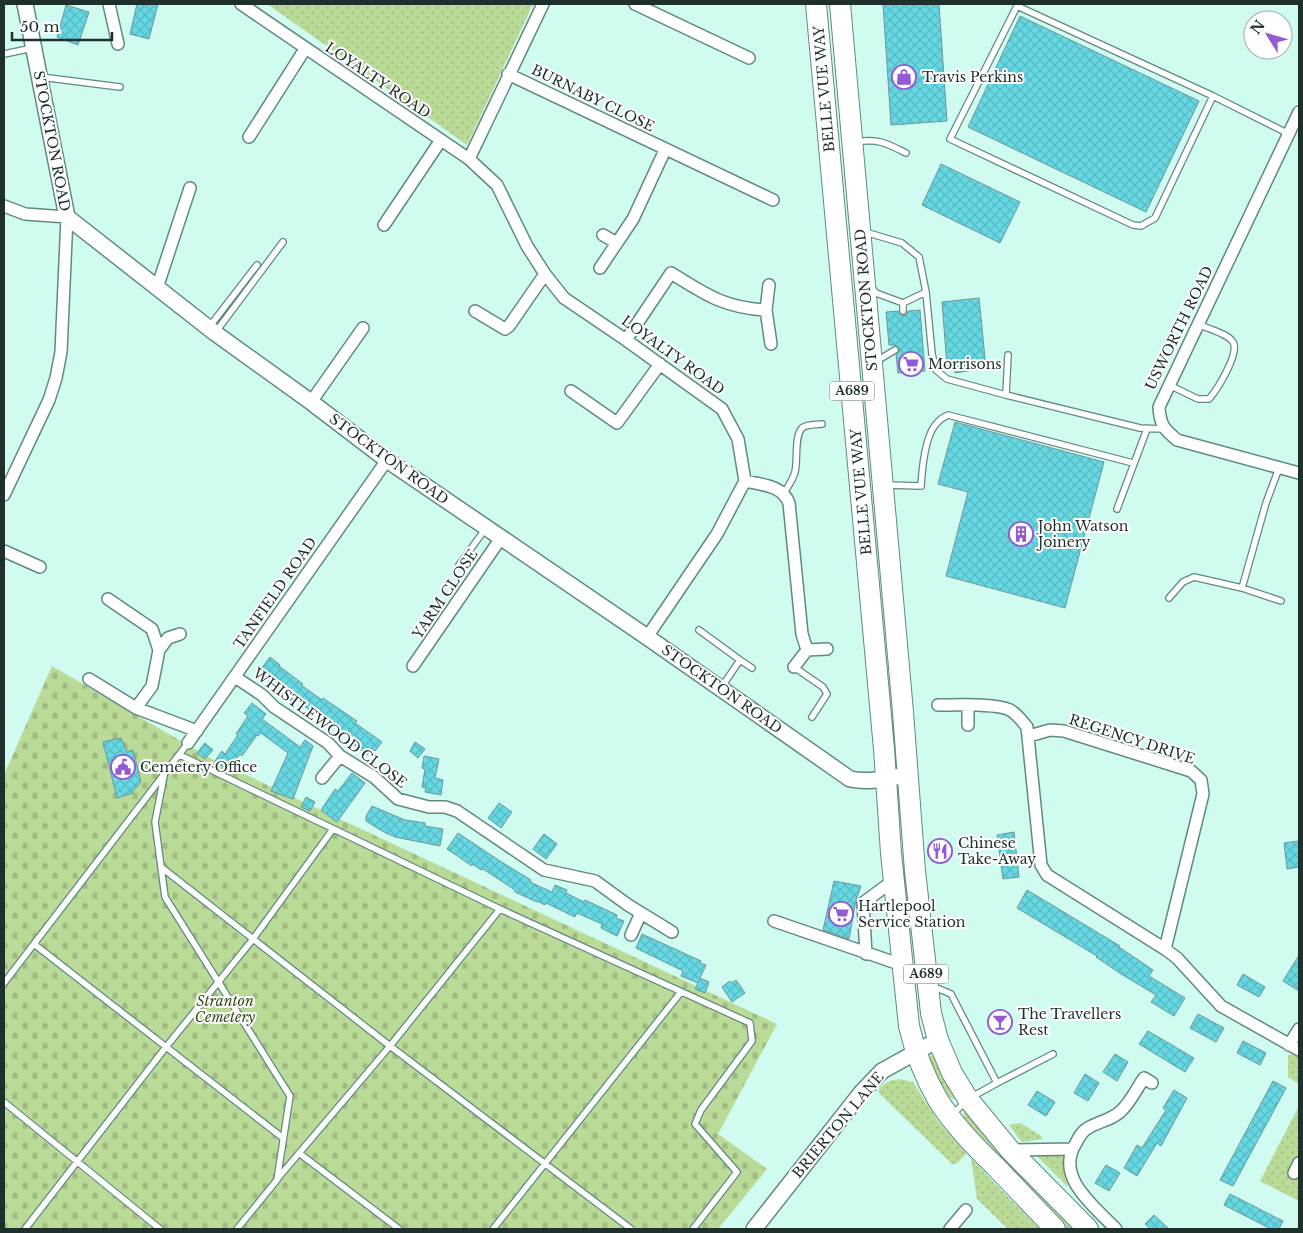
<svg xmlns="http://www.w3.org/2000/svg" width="1303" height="1233" viewBox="0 0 1303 1233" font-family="'Libre Baskerville',serif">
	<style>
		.grass { fill: url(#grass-dots) }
		.cemetery { fill: url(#cemetery-stones) }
		.building { fill: url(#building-cross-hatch); stroke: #6d989c }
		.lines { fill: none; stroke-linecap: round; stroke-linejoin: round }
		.lane-casing { stroke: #618980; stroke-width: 8 }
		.street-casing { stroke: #618980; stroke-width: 14 }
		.secondary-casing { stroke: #618980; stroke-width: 18 }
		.highway-casing { stroke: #618980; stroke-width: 22 }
		.lane { stroke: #fff; stroke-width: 5.5 }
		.street { stroke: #fff; stroke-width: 11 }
		.secondary { stroke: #fff; stroke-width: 15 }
		.highway { stroke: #fff; stroke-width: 20 }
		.labels { text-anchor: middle; stroke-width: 4; stroke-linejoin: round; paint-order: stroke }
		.shield { fill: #fff; stroke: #626e6b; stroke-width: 1 }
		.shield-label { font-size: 12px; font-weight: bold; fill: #1f302c }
		.poi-label { font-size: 14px; fill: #1f302c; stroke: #fff; text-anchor: start }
		.street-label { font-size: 14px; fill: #1f302c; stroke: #fff }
		.park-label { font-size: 14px; font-style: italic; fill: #344a16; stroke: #fff }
	</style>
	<defs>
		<pattern id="grass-dots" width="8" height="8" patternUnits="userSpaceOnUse" patternTransform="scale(1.25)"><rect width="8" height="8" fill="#bada97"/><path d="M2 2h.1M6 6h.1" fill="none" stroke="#9fbb82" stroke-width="1.8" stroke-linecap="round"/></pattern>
		<pattern id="cemetery-stones" width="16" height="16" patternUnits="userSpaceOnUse" patternTransform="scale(1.25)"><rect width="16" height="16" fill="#bada97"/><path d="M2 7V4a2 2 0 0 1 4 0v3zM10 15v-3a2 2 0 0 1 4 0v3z" fill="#9fbb82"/></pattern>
		<pattern id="building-cross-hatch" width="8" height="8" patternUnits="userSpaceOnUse" patternTransform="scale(1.25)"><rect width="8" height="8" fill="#66d8e3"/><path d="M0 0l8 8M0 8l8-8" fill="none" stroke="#58bac3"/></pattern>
	</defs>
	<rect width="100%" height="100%" fill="#d0fbf0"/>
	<path class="grass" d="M267,4h266l-66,141z
		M1299,1053v31l-11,-7v-22z
		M932,1055l6,4 -3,2 3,6 3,-2 11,22 -3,2 3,5 3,-1 1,4 -2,2 -6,-2 -18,-36 -1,-3z
		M900,1079l13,3 25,39 28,32v1l-10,10h-4l-73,-71v-4c6,-7 12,-9 21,-10z
		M1299,1106v95l-39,-20z
		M965,1109l114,120h-13l-92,-97 -11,-14z
		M1020,1123l20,12 3,4 -21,3 -13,-17z
		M1067,1153l-3,15 4,19 -33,-33z
		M971,1158l8,9 60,62h-31l-31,-30z"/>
	<path class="cemetery" d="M52,666l158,92 567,266 -59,110 49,35 -49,60h-714v-454z"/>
	<path class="building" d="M137,4h21l-9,35 -19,-5z
		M883,4h56l8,117 -56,4z
		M66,5l23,7 -11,33 -21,-8z
		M1020,16l179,85 -53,111 -178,-85z
		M941,164l79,38 -20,41 -78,-38z
		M979,298l7,70 -31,5v-8l-8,1 -5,-64z
		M920,310l5,61 -27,2 -2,-18 4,-6 -5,-4h-6l-3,-33 12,-1 2,4 3,1 4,-2 1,-3z
		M955,422l149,40 -39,146 -119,-32 22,-84 -30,-8z
		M270,657l10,8 -1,1 24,18 -2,1 21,15 1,-2 22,15 12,8 -2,2 27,19 -7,9 -4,-3 -4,7 -19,-15 1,-3 -28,-21 -1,1 -27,-19 -2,3 -11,-8 2,-3 -24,-17z
		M252,703l14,11 -4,5 38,28 5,-7 8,6 -20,53 -22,-8 17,-38 -27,-20 -3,3 -1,-1 -15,21 -2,-2 -12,16 -13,-9 7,-10 3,3 13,-19 -2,-1 12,-18 -4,-3z
		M121,738l6,14 6,-2 8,32 -8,9v2l-16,5 -14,-56z
		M415,742l10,7 -7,9 -8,-7z
		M205,743l8,7 -8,9 -8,-6z
		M424,756l15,3 -4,19 8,2 -2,15 -16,-3 1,-4 -4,-1 3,-18 -3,-1z
		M352,773l13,10 -28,39 -16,-12 14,-21 3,2z
		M306,797l9,5 -5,9 -9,-4z
		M499,803l13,9 -11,16 -13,-10z
		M372,806l33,14 20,3v3l18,3 -3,17 -45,-9 -13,-6 -16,-10v-5z
		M1014,832l5,45 -16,2 -6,-44z
		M458,833l42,28 31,19 -1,2 22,10 3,-7 12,5 -1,3 18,9 1,-2 32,15 -1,3 8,3 -7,15 -16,-8 1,-4 -25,-11 -2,4 -29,-14 -1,2 -8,-4v1l-22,-10v-2l-32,-21 -2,1 -8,-6 -1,2 -25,-17z
		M544,834l13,10 -11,15 -13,-10z
		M1299,841v26l-12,2 -3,-26z
		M834,881l27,5 -5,14 -7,39 -26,-9z
		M1027,890l93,56 -1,1 34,23 -4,6 36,22 -11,18 -23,-14 5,-7 -35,-21 -25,-17 1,-1 -80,-48z
		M642,934l59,27 -1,2 6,2 -6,13 9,4 -4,11 -10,-4 3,-6 -17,-7 2,-5 -47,-23z
		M1299,955v36l-16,-10z
		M1243,974l22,13 -6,10 -22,-12z
		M736,980l9,13 -13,9 -10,-15 8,-6 2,2z
		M1198,1014l26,14 -8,14 -26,-14z
		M1148,1031l46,27 -9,14 -46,-28z
		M1243,1041l23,12 -6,12 -23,-12z
		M1115,1054l13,8 -11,19 -14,-9z
		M1085,1074l14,9 -11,18 -14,-8z
		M1273,1081l13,7 -53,98 -13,-6z
		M1174,1090l13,8 -26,48 -4,-3 -20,33 -13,-8 13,-23 5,3 24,-38 -3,-2z
		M1037,1091l18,11 -9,14 -18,-11z
		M1106,1165l14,8 -11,18 -14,-8z
		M1230,1194l53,27 -4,8h-8l-47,-24z
		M1154,1215l15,14h-18l-6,-5z"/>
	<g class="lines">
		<defs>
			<path id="lane" d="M4,54l29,-6
				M41,77l79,10
				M1213,96l-196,-90 -67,133 183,86 8,1 14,-8 58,-122 76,38
				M857,142c21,-4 31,2 49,11
				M865,232l37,11 17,14 7,35 6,62 4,16 11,9 59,16
				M872,288l4,5 27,10v8
				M903,303l23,-11
				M210,326l47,-61
				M215,333l68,-91
				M1008,355l-2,40 134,33 24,1
				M878,364l2,-5 15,-9
				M1169,385l29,14h11c8,-9 31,-46 24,-57 -6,-9 -25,-13 -35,-18
				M887,485l34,1c1,-16 4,-53 17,-64 2,-3 6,-5 10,-7l185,48
				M784,493c4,-7 9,-13 11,-21 3,-12 -1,-35 7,-44 5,-4 14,-3 20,-4
				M1117,509l30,-80
				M459,565l27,-37
				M1242,588l39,13
				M1169,598l14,-16 11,-5 48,11 24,-85 13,-35
				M699,630l41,30 -19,28
				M740,660l12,8
				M794,667l29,20 4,7 -15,23
				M180,755l320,154 250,114 2,18 -51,69 -6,14 42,48 -44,57
				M164,776l-9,46 10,75 125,199 -13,84 -40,49
				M161,867l229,179 241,183
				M34,944l249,194
				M4,983l184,-240
				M932,986l19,8 46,89 -29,16 -15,15
				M997,1083l56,-29
				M4,1102l156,127
				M299,1153l100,76
				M278,1178l112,-132 110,-137
				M25,1229l141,-182 87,-108 80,-110
				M493,1229l188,-237"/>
			<path id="street" d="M109,4l9,40
				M241,4l228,155 28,26 30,61 18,28 19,24 62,42 96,69 16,30 7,42 -28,53 -70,103
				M635,4l114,54
				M508,74l265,126
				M1299,112l-140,295c1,18 5,22 18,33l122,33
				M249,137l56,-88
				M469,159l74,-155
				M4,206l21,8 42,3 -6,135 -5,26 -7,22 -45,95
				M384,225l57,-85
				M603,235l14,8
				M600,268l33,-49 32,-69
				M769,285l-3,25 5,34
				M157,288l33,-100
				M475,311l30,18 4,-3 36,-52
				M626,340l45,-67c34,21 53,35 95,37
				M571,391l46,32 43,-59
				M311,402l52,-74
				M745,481c17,4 37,4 44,22l13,131 5,16
				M4,551l36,16
				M108,599l44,30 7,21 -7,36 -16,22
				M159,650l9,-12 12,-4
				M413,666l88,-128
				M794,667l13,-17 20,-1
				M235,677l27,18 12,12 54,36 12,13 34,21 24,22 31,8h16l12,4 87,59 51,11 33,24 44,27
				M89,679l47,29 61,23
				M938,705c18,0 58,-2 72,5 7,4 12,11 17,17l14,138 6,10 118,74 12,9 44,48 78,44
				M968,725v-19
				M1029,736l21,-6 14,1 127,40 10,9 2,14 -38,155
				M188,743l199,-283
				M322,778l18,-22
				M774,921l128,44
				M631,935l10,-22
				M866,954l-3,-51 31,-23
				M1289,1045l10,-16
				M1010,1150l61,-1
				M1294,1173l5,-10
				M950,1229l16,-19
				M1116,1229c-21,-22 -62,-52 -40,-86 3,-6 6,-12 12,-15 11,-7 25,-8 34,-18 9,-9 15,-22 22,-32l8,5"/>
			<path id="secondary" d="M25,4l42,213 148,116 96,69 76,58 260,177 203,142c20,4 38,-1 58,-4
				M754,1229l107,-136 21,-22 56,-31"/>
			<path id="highway" d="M816,4l68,745 7,104 18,173c6,26 15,50 29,74 15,24 36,46 57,66 20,21 40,42 60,63
				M840,4l63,708 12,159 16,142 7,27 14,33 16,26 42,51 78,79"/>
		</defs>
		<use href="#lane" class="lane-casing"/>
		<use href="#street" class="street-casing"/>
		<use href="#secondary" class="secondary-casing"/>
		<use href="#highway" class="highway-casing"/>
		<use href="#lane" class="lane"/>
		<use href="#street" class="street"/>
		<use href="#secondary" class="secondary"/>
		<use href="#highway" class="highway"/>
	</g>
	<defs>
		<symbol id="shop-ring" viewBox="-11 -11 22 22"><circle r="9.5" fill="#fff" stroke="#925bd3" stroke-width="1.5"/><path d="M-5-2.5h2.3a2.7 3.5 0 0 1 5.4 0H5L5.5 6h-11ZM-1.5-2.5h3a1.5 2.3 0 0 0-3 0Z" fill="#925bd3"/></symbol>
		<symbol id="supermarket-ring" viewBox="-11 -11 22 22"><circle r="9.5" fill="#fff" stroke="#925bd3" stroke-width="1.5"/><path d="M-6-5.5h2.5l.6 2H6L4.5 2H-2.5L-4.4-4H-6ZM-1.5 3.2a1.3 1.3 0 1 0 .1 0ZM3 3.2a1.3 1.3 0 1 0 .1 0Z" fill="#925bd3"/></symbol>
		<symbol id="building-ring" viewBox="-11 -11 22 22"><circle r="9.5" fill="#fff" stroke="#925bd3" stroke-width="1.5"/><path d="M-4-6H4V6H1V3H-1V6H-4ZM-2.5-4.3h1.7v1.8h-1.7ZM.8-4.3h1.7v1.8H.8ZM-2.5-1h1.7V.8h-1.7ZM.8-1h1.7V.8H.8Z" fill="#925bd3"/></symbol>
		<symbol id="civic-ring" viewBox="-11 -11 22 22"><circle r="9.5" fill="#fff" stroke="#925bd3" stroke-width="1.5"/><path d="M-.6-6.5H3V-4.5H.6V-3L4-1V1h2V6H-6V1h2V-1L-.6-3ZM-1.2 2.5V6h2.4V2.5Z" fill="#925bd3"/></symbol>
		<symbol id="restaurant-ring" viewBox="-11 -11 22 22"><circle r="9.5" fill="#fff" stroke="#925bd3" stroke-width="1.5"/><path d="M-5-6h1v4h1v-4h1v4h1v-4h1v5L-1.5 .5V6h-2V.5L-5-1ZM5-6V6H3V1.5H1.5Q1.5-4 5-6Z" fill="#925bd3"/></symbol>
		<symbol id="bar-ring" viewBox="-11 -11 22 22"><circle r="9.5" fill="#fff" stroke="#925bd3" stroke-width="1.5"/><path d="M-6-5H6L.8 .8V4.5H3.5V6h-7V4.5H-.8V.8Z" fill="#925bd3"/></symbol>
	</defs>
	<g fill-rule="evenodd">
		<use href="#shop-ring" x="890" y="63" width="28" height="28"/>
		<use href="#supermarket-ring" x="897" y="350" width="28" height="28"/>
		<use href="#building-ring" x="1007" y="520" width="28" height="28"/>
		<use href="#civic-ring" x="109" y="753" width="28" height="28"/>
		<use href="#restaurant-ring" x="926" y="837" width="28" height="28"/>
		<use href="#supermarket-ring" x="827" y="900" width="28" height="28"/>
		<use href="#bar-ring" x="986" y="1008" width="28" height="28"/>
	</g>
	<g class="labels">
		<g class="shield">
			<rect x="829.5" y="381.5" width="45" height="19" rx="4"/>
			<rect x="903.5" y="964.5" width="45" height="19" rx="4"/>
		</g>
		<g class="shield-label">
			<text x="852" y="395">A689</text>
			<text x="926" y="978">A689</text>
		</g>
		<g class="poi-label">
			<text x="922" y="82">Travis Perkins</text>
			<text x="928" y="369">Morrisons</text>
			<text x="1038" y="531">John Watson<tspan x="1038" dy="16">Joinery</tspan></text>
			<text x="140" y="772">Cemetery Office</text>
			<text x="958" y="848">Chinese<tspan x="958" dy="16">Take-Away</tspan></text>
			<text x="858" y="911">Hartlepool<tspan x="858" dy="16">Service Station</tspan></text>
			<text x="1018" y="1019">The Travellers<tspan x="1018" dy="16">Rest</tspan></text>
		</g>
		<g class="street-label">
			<text transform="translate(378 80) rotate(34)" y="5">LOYALTY ROAD</text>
			<text transform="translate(824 89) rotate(-95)" y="5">BELLE VUE WAY</text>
			<text transform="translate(593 98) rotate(26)" y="5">BURNABY CLOSE</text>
			<text transform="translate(52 141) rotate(79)" y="5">STOCKTON ROAD</text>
			<text transform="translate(866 300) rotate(-95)" y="5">STOCKTON ROAD</text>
			<text transform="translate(1179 328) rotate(-64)" y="5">USWORTH ROAD</text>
			<text transform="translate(673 355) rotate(36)" y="5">LOYALTY ROAD</text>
			<text transform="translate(389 459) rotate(36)" y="5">STOCKTON ROAD</text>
			<text transform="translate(861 492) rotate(-95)" y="5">BELLE VUE WAY</text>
			<text transform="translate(275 593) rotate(-55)" y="5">TANFIELD ROAD</text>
			<text transform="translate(445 594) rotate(-56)" y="5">YARM CLOSE</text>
			<text transform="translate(722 689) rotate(35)" y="5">STOCKTON ROAD</text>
			<text transform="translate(330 728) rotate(37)" y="5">WHISTLEWOOD CLOSE</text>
			<text transform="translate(1132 739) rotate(18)" y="5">REGENCY DRIVE</text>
			<text transform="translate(838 1125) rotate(-50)" y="5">BRIERTON LANE</text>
		</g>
		<g class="park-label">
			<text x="225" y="1006">Stranton<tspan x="225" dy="16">Cemetery</tspan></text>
		</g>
	</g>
	<rect width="1303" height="1233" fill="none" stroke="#1f302c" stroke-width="10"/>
	<g transform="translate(1268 35) rotate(307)"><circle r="24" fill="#ffffff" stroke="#a5acab"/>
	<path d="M0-4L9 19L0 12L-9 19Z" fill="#925bd3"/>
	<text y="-8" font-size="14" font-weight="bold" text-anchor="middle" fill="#1f302c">N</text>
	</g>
	<path d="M12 32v8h100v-8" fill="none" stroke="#1f302c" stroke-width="2.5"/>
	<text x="20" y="32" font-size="15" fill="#1f302c" stroke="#ffffff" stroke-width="4" paint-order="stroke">50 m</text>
</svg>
